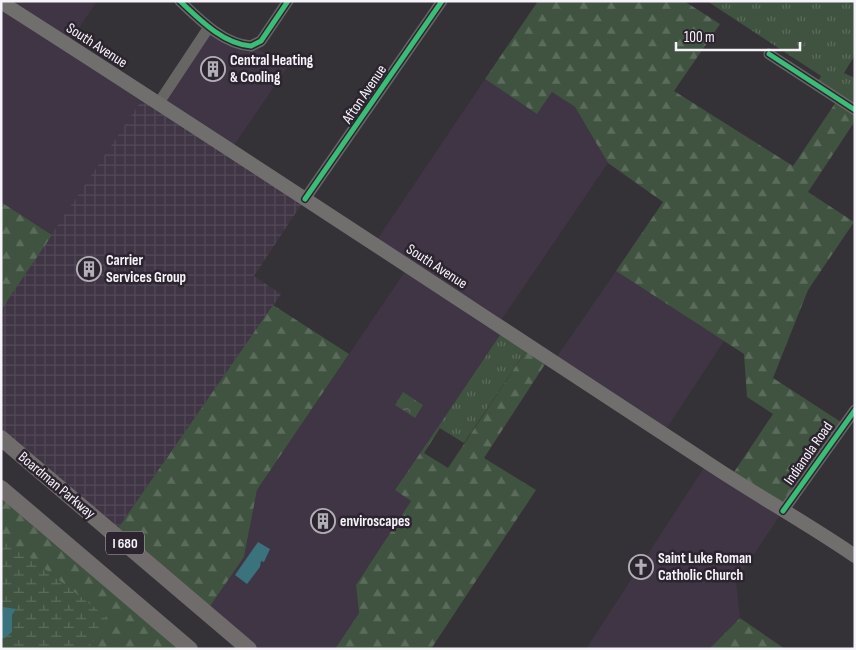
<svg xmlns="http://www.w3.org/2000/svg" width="856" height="650" viewBox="0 0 856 650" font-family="'Sofia Sans Condensed',sans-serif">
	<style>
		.built { fill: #3f3544 }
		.industrial { fill: url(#industrial-grid) }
		.grass { fill: url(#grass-tufts) }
		.forest { fill: url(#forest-firs) }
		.wetland { fill: url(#wetland-marsh) }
		.park { fill: url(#park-crowns) }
		.water { fill: #3a727d }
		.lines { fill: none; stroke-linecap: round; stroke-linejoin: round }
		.minor { stroke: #686565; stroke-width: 11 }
		.major { stroke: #716f6e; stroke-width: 14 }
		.highway { stroke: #706c6c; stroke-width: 16 }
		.cycleway-casing { stroke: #2c2530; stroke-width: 8 }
		.cycleway { stroke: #3abd76; stroke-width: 5 }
		.labels { text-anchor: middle; stroke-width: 5; stroke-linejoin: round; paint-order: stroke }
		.shield { fill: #2c2530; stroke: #bab5bd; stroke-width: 1 }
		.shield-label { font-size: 14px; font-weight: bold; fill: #f7f3fa }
		.street-label { font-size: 15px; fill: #f7f3fa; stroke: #2c2530 }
		.poi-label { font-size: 15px; font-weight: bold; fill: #f7f3fa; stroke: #2c2530; text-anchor: start }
	</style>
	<defs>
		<pattern id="industrial-grid" width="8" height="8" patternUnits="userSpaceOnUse" patternTransform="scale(1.25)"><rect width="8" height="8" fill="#3f3544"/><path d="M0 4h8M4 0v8" fill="none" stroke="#524957"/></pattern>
		<pattern id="grass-tufts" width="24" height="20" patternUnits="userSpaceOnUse" patternTransform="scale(1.25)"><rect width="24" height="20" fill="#3f5340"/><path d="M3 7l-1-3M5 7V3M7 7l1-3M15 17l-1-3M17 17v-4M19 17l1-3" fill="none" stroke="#5c6c5c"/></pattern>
		<pattern id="forest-firs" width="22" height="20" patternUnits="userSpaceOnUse" patternTransform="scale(1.25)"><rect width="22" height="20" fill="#3f5340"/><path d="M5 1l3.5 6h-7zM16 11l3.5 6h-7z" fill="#5c6c5c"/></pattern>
		<pattern id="wetland-marsh" width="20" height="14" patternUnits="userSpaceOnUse" patternTransform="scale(1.25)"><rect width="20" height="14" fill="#3f5340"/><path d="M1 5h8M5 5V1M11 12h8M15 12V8" fill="none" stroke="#5c6c5c"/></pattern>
		<pattern id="park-crowns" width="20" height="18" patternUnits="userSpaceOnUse" patternTransform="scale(1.25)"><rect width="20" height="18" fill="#3f5340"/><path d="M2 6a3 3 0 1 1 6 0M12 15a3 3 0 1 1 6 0" fill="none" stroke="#5c6c5c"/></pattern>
	</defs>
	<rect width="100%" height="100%" fill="#353237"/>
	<path class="built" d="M1,1h96l-29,44 77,50 -93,140 -51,-33z
		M209,27l45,19 33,22 -57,83 -72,-47z
		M485,79l52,35 15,-22 23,15 33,56 -110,162 6,4 -108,161 15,11 -55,84 3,28 -24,36h-86l-43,-37 38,-55 13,-67 151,-223 -34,-23z
		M616,271l108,70 -61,93 -109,-73z
		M707,463l76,48 -47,70 4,37 -31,31h-123z"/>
	<path class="industrial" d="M145,95l160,104 -51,77 27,18 -167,240 -113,-96v-128z"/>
	<path class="grass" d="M707,1h148v54l-11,18 11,5v32l-39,-25 5,-9z
		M504,329l26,16 -66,98 -26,-16z"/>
	<path class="forest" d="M538,1h146l36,23 -46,67 119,75 45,-67 17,11v11l-47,71 46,30 -46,68 -35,88 71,46 -61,87 -53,-33 43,-64 -26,-17 -3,-43 -128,-83 47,-69 -55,-39 -33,-56 -23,-15 -15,22 -52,-35z
		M1,202l51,33 -51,75z
		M273,305l76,49 -92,136 -13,67 -38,55 -92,-78z
		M530,345l19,13 -65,100 52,32 -105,159h-96l24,-36 -3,-28 55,-84 -16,-11 43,-63 2,1 -16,25 24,15z
		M1,488l189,161h-189z
		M740,618l45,31h-76z"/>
	<path class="wetland" d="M1,535l107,83 -20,31h-87z"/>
	<path class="park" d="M403,392l20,13 -8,13 -20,-13z"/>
	<path class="water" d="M258,542l12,7 -6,13 -3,-1 -1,6 -13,17 -12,-9z
		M3,607l13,2 -4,6v17l-7,6h-4z"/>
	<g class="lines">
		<path class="minor" d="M180,1c19,18 43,43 71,45l10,-5 27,-40
			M769,54l86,56
			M158,104l51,-77
			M305,199l137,-198
			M783,511l72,-101"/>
		<path class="major" d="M1,2c237,151 471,307 707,461 48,32 99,60 147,93"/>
		<path class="highway" d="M1,438l248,211
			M1,488l189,161"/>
		<defs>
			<path id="cycleway" d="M180,1c19,18 43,43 71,45l10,-5 27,-40
				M769,54l86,56
				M305,199l137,-198
				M783,511l72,-101"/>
		</defs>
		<use href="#cycleway" class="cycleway-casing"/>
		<use href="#cycleway" class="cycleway"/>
	</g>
	<defs>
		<symbol id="building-ring" viewBox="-11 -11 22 22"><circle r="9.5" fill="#2c2530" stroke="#b3afb6" stroke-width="1.5"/><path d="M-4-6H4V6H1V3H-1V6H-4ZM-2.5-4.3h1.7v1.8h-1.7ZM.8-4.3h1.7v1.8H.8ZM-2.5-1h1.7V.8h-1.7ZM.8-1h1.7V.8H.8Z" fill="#b3afb6"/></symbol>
		<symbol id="church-ring" viewBox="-11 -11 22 22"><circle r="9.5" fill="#2c2530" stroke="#b3afb6" stroke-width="1.5"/><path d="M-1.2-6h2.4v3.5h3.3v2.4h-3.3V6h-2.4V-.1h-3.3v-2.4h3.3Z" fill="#b3afb6"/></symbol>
	</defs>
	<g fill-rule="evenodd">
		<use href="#building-ring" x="199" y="55" width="28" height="28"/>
		<use href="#building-ring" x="75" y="255" width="28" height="28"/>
		<use href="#building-ring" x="309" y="507" width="28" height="28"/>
		<use href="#church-ring" x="627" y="553" width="28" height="28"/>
	</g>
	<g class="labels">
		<rect class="shield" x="106" y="531.5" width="38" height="23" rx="4"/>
		<g class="shield-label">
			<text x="125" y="548">I 680</text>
		</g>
		<g class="street-label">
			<text transform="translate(97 45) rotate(33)" y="5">South Avenue</text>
			<text transform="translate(364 94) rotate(-56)" y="5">Afton Avenue</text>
			<text transform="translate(437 266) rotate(33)" y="5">South Avenue</text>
			<text transform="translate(808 453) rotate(-55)" y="5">Indianola Road</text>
			<text transform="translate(57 485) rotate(40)" y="5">Boardman Parkway</text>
		</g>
		<g class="poi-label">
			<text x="230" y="65">Central Heating<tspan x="230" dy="17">&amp; Cooling</tspan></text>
			<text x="106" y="265">Carrier<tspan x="106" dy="17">Services Group</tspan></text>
			<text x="340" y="526">enviroscapes</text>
			<text x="658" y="563">Saint Luke Roman<tspan x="658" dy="17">Catholic Church</tspan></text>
		</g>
	</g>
	<rect width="856" height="650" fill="none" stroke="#f7f3fa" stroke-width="5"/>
	<path d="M676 42v8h124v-8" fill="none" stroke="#f7f3fa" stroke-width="2.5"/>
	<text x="684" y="42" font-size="15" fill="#f7f3fa" stroke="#2c2530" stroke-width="4" paint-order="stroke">100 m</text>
</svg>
